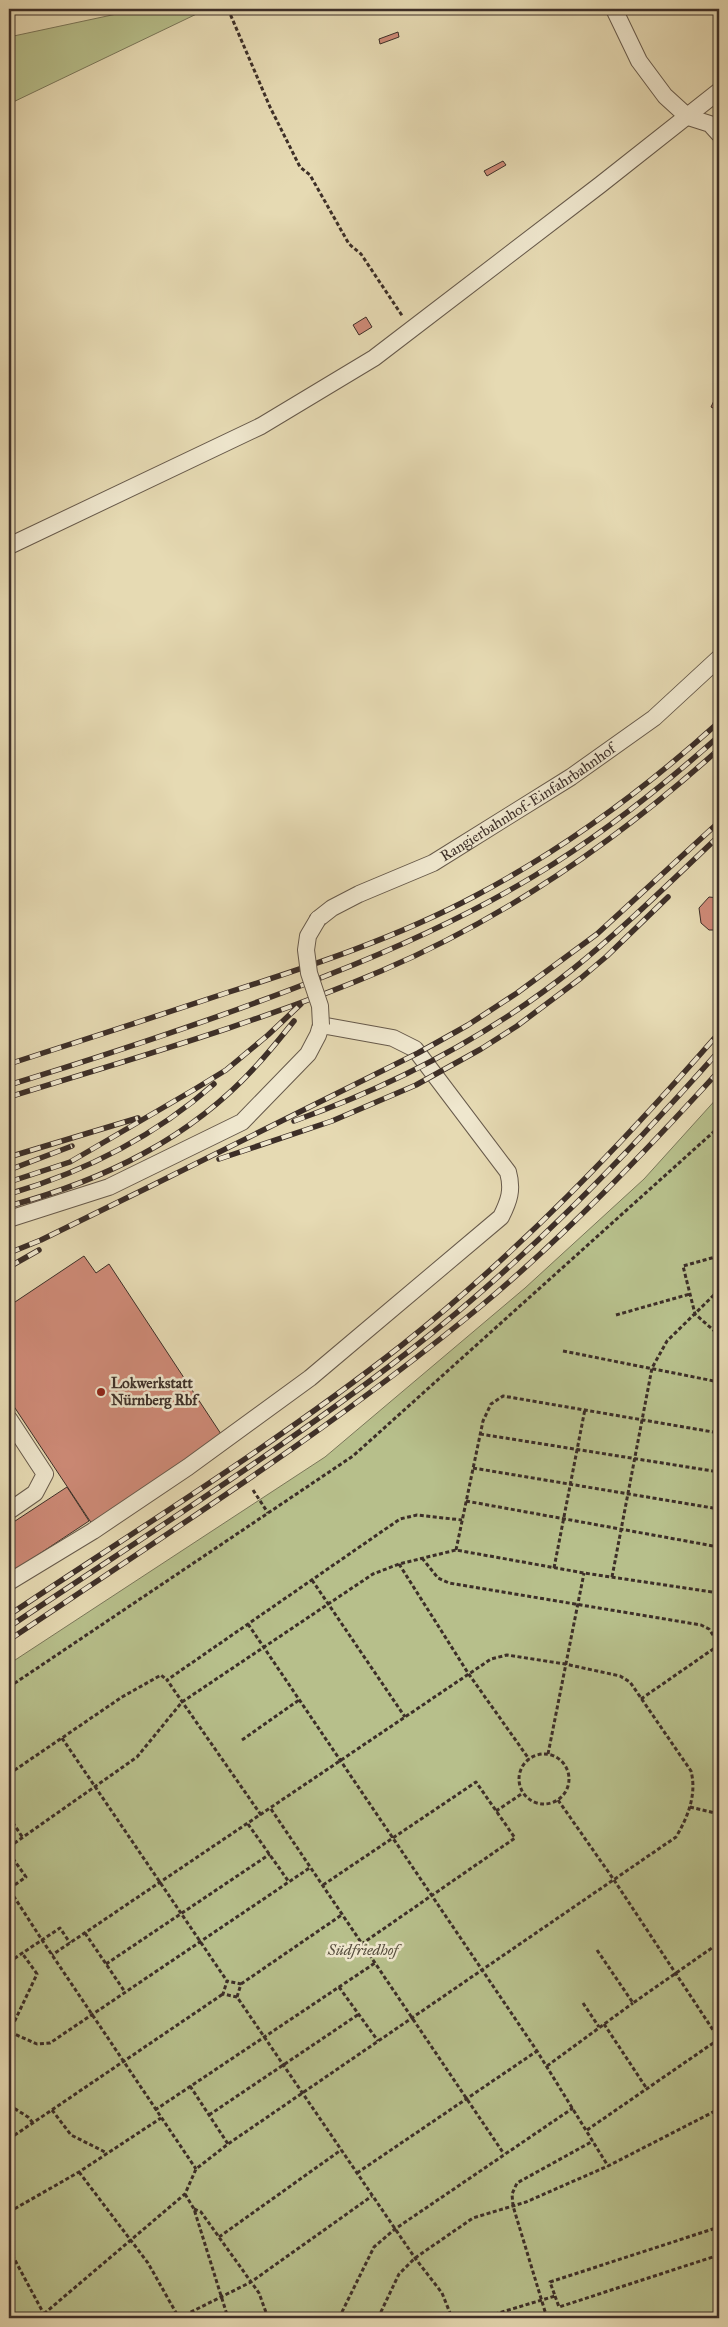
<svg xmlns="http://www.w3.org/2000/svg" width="728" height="2327" viewBox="0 0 728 2327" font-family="'IM FELL Great Primer',serif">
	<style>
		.green { fill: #b7bf8b; stroke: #7a775a }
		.building { fill: #ce8a77; stroke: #3d2f28 }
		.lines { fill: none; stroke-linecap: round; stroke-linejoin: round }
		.minor-casing { stroke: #675a4b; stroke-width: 18 }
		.path { stroke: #3d2f28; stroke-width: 3; stroke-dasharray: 4 2.5; stroke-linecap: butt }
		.minor { stroke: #efe7ce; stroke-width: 16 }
		.rail-casing { stroke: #3d2f28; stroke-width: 5.5 }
		.rail { stroke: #efe7ce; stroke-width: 4; stroke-dasharray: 11; stroke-linecap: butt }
		.minor-bridge-casing { stroke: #675a4b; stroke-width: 18; stroke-linecap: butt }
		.minor-bridge { stroke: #efe7ce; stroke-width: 16 }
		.poi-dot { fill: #8f2418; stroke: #efe7ce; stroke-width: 2 }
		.labels { text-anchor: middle; stroke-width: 5; stroke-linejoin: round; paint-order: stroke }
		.street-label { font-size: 15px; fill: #3d2f28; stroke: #efe7ce }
		.poi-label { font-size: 15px; font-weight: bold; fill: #3d2f28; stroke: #efe7ce; text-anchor: start }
		.park-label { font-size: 15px; font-style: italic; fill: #554c3c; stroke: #efe7ce }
	</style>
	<rect width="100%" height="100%" fill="#e6dab3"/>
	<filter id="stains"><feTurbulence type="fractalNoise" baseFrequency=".004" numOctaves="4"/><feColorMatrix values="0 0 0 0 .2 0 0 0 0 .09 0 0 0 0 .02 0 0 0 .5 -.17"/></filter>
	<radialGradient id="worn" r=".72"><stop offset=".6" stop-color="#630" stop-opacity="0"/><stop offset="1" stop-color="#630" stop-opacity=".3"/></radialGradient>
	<path class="green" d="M140,9h67l-198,95v-67z
		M719,1096v1222h-710v-654l316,-207 200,-169 119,-109z"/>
	<path class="building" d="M398,32l1,5 -19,7 -1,-5z
		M503,161l3,4 -19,11 -3,-5z
		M366,317l6,10 -13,8 -6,-10z
		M719,390v11l-4,8 -4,-2z
		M709,897l10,1v32h-10l-8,-7 -2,-15z
		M84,1256l12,17 13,-9 114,173 -131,87 -83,-125v-93z
		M67,1487l22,34 -80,53v-49z"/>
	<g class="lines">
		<defs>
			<g id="minor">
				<path d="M614,9l25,52 26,35 23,21 22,7 9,10"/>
				<path d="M9,546l252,-120 113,-68 226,-173 119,-94"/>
				<path id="s1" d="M318,919l14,-11 27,-14 74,-31 138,-86 83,-59 65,-60"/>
				<path d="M9,1219l100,-32 133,-65 66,-68 10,-19 3,-10 72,13 22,11 93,123c5,18 1,29 -7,45l-191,161 -122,89 -95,64 -84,51"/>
				<path d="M9,1419l36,55 -10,19 -26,18"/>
			</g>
		</defs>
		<use href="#minor" class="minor-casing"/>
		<path class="path" d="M228,9l42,98 30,60 10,8 39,69 12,10 42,63
			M719,1256l-36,10 12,48 24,21
			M616,1315l74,-21
			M563,1351l156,31
			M480,1434l239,38
			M473,1468l246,41
			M253,1490l15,23
			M466,1501l253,46
			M456,1550l27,-129 8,-17 12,-8 216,37
			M422,1558l16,20 11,5 252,42 8,4 10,15
			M399,1564l69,109 61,86
			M554,1568l31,-159
			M612,1577l40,-209 15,-27 52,-51
			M312,1580l93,137
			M716,1592l3,-16
			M248,1624l289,427 71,115
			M9,1687l344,-231 366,-329
			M641,1699l78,-54
			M62,1738l165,243
			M242,1740l57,-40
			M548,1754l36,-181
			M519 1779a25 25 0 1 1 50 0a25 25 0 1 1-50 0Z
			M9,1774l113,-77 39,-22 6,5
			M558,1800l56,80 105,159
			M690,1807l29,7
			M271,1809l233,345
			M496,1811l27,-18
			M261,1815l-94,-135 233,-161 17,-4 45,5
			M9,1817l14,21
			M248,1824l41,58
			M9,1847l128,-90 45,-55 191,-128 26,-10 57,-14 128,23 135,20
			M9,1853l17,24 -17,12 33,51 154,229
			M323,1885l153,-103 39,56 -152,105
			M85,1933l40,59
			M597,1950l36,53 86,-60
			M9,1962l51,-34 10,15
			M106,1964l164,-110
			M241,1984l102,-70
			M339,1987l39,54
			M237,1997l4,-13 -14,-3 -4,13 14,3 178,261 27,35 10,25
			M583,2003l16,24
			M604,2024l43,65
			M10,2032l27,12 13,-1 261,-176
			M9,2033l28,-59 -15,-21
			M547,2066l86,-63
			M190,2086l38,58
			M9,2105l19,12 5,6
			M52,2110l19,25 36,18
			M155,2110l220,-147
			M209,2115l150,-101
			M587,2130l132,-91
			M9,2139l214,-145
			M79,2172l69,91 31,55
			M357,2173l180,-122
			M185,2194l9,15 34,109
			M194,2209l7,3 58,81 9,25
			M9,2212l70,-40 82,-54
			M219,2237l122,-87
			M9,2249l37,69
			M555,2296l4,11 160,-52
			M39,2318l146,-124 11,-25 32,-25 448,-307c12,-20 21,-43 15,-66l-61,-89 -10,-6 -55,-12 -58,-9 -16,4 -439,296
			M179,2318l72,-36 121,-86
			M339,2318l35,-71 21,-18 178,-121
			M378,2318l21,-44 16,-16 58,-40 53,-16 82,-36 111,-57
			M482,2318l73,-22 -5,-14 169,-55
			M547,2318l-34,-112 -1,-12 5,-11 76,-42"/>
		<use href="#minor" class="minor"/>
		<defs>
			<path id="rail" d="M9,1064c72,-23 145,-47 217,-71 85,-27 170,-55 249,-97 89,-47 170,-107 244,-174
				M9,1085c107,-33 214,-68 319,-110 71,-28 140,-59 206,-99 66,-40 128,-89 185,-140
				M9,1097c125,-39 252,-75 372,-126 125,-53 238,-132 338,-222
				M294,1121c101,-36 195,-85 279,-152 51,-41 98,-88 146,-133
				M9,1157l129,-39
				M219,1159l113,-38 84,-36 65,-36 36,-23 64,-48 26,-22 61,-59
				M9,1170l63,-24
				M9,1182l61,-20 125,-73 31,-19 42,-35 33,-31
				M9,1194c75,-22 146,-58 205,-110
				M9,1206c95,-26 181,-67 248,-141 13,-14 25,-29 37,-44
				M9,1253l32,-13 108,-53 269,-134 50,-28 49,-32 80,-59 122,-112
				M9,1267l30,-17
				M9,1615c132,-88 268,-172 393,-270 117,-93 219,-200 317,-312
				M9,1627c134,-90 271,-176 399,-275 115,-89 215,-193 311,-301
				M9,1640c160,-108 323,-211 472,-334 85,-71 163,-153 238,-235"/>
		</defs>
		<use href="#rail" class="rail-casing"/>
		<use href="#rail" class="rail"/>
		<defs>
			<path id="minor-bridge" d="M318,919l-10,17 -2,14 3,23 11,33 1,19"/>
		</defs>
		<use href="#minor-bridge" class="minor-bridge-casing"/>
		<use href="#minor-bridge" class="minor-bridge"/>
	</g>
	<circle class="poi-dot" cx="101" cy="1392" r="5"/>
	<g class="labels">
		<g class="street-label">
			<text dy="5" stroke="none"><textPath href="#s1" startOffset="241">Rangierbahnhof-Einfahrbahnhof</textPath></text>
		</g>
		<g class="poi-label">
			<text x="111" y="1388">Lokwerkstatt<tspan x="111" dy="17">Nürnberg Rbf</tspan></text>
		</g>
		<g class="park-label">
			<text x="363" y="1955">Südfriedhof</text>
		</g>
	</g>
	<rect width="728" height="2327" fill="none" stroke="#e6dab3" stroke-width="30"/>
	<rect x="10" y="10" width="708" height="2307" fill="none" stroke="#3d2f28" stroke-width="2.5"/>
	<rect x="15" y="15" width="698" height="2297" fill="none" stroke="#3d2f28"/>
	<rect width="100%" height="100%" filter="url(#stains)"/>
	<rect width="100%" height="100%" fill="url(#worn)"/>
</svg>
